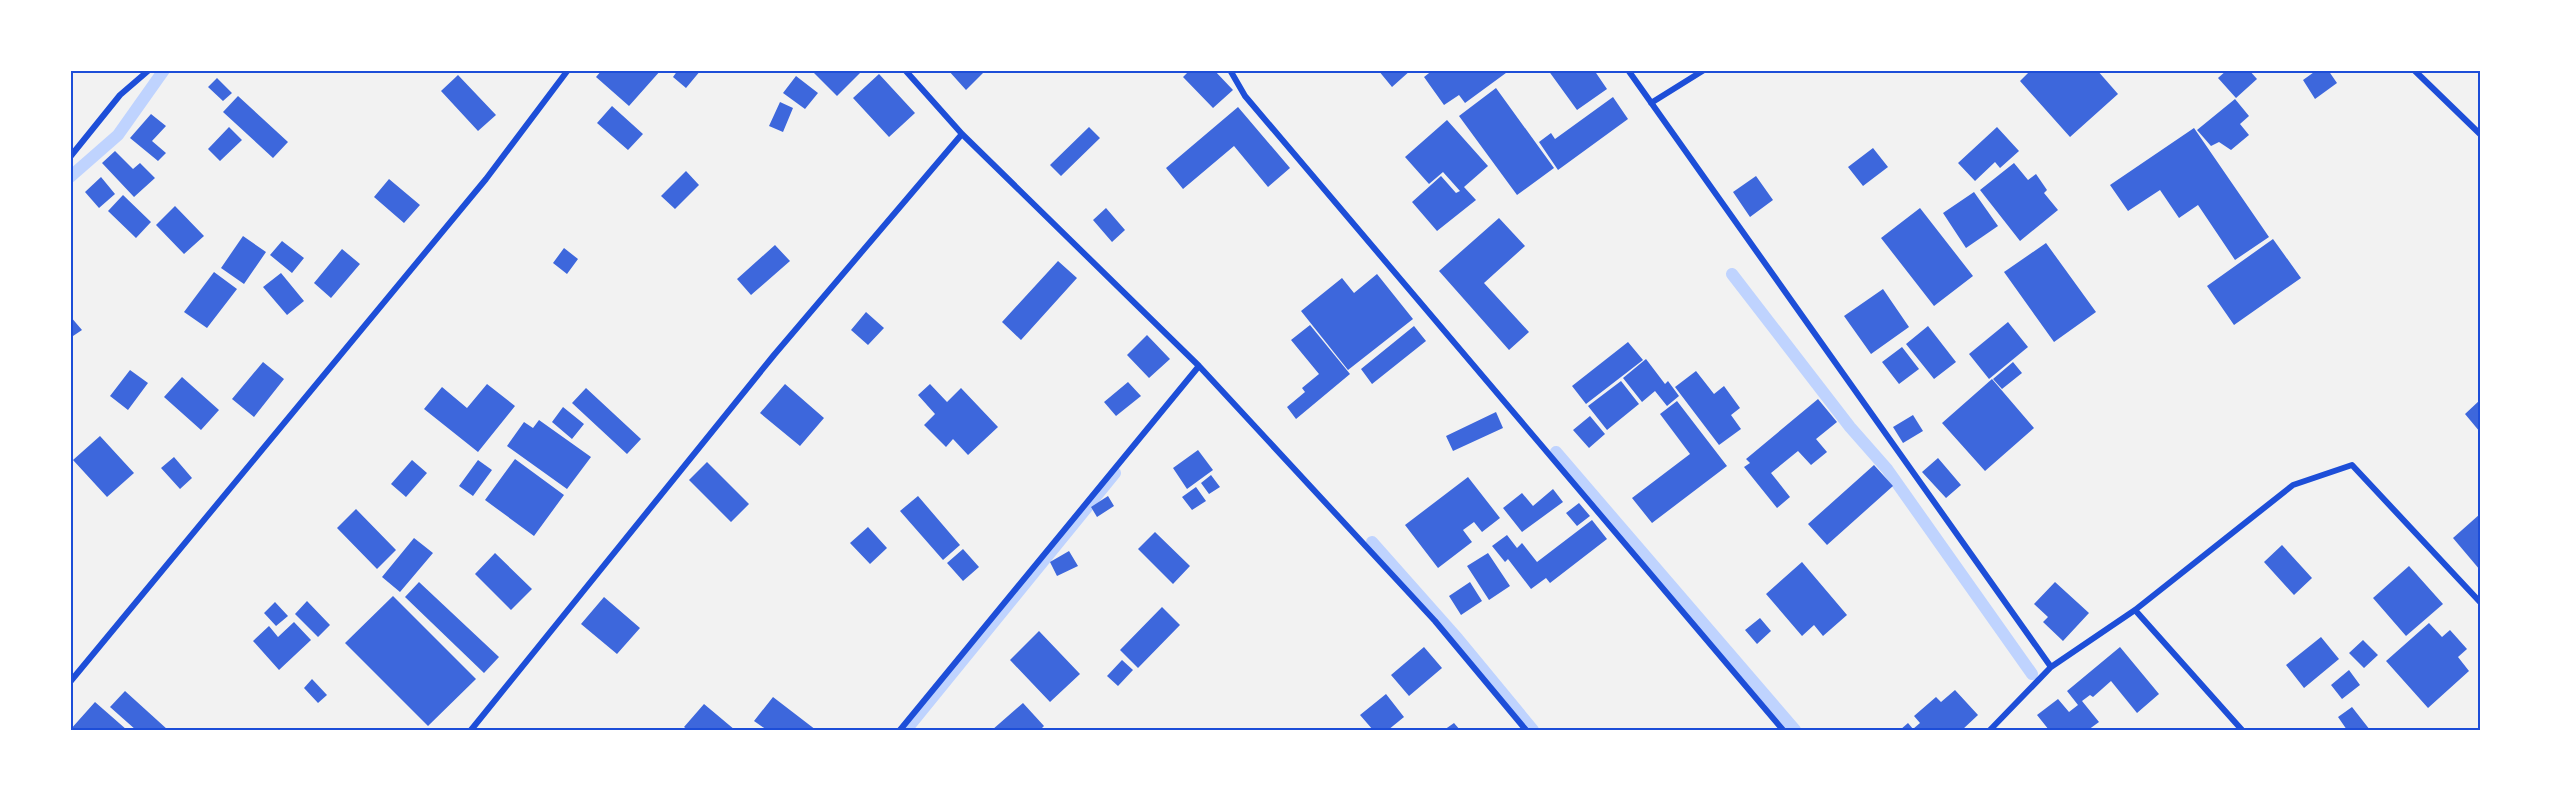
<svg xmlns="http://www.w3.org/2000/svg" width="2551" height="801" viewBox="0 0 2551 801" font-family="Spectral,serif">
	<style>
		.lines { fill: none; stroke-linecap: round; stroke-linejoin: round }
		.stream { stroke: #bfd3fe; stroke-width: 12 }
		.building { fill: #3d67dc }
		.minor { stroke: #1d4ed8; stroke-width: 6 }
		.neatline { fill: none; stroke: #1d4ed8; stroke-width: 2 }
	</style>
	<rect width="100%" height="100%" fill="#f2f2f2"/>
	<g class="lines">
		<path class="stream" d="M70,177l48,-42 46,-65
			M1732,274l118,153 37,42 145,205
			M1556,452l239,278
			M1372,542l86,97 75,91
			M906,730l209,-257"/>
	</g>
	<path class="building" d="M602,70h59l-32,36 -33,-29z
		M678,70h23l-15,18 -13,-11z
		M811,70h47l2,3 -23,23z
		M948,70h38l-20,20z
		M1190,70h24l19,20 -20,18 -30,-31z
		M1378,70h33l-19,17z
		M1433,70h77l-45,33 -6,-8 -15,10 -20,-28z
		M1548,70h46l13,19 -30,21z
		M2031,70h66l21,24 -48,43 -50,-56z
		M2227,70h22l8,9 -21,19 -18,-20z
		M2317,70h11l9,13 -22,16 -12,-19z
		M879,74l36,39 -26,24 -36,-39z
		M458,75l38,40 -18,16 -37,-40z
		M796,76l22,17 -13,16 -22,-16z
		M217,78l15,15 -9,8 -15,-14z
		M1496,88l58,80 -37,27 -58,-79z
		M238,96l50,46 -15,16 -50,-46z
		M1613,97l15,22 -70,51 -19,-28 12,-9 4,6z
		M2235,99l14,17 -9,8 9,11 -18,15 -12,-8 -8,4 -14,-16z
		M780,102l13,6 -10,24 -14,-6z
		M612,106l31,28 -15,16 -31,-27z
		M1238,107l52,61 -22,19 -34,-41 -51,43 -17,-21z
		M151,114l15,12 -14,15 14,12 -8,8 -28,-23z
		M1447,120l41,46 -24,21 12,13 -39,31 -25,-29 29,-26 15,17 4,-2 -17,-19 -14,12 -24,-27z
		M229,127l13,13 -22,21 -12,-12z
		M1089,127l11,11 -39,38 -11,-11z
		M1997,127l22,24 -19,17 -5,-6 -20,19 -17,-18z
		M2194,128l75,109 -34,23 -37,-55 -19,13 -19,-28 -32,21 -18,-26z
		M1873,148l15,19 -25,19 -15,-19z
		M115,151l18,18 7,-6 15,15 -21,19 -32,-34z
		M2014,163l14,17 8,-6 11,16 -3,3 14,17 -38,31 -40,-51z
		M686,171l13,14 -24,24 -14,-13z
		M1756,176l17,24 -23,17 -17,-25z
		M101,177l14,17 -16,14 -14,-16z
		M389,179l31,26 -16,18 -30,-26z
		M1974,192l24,34 -32,22 -23,-35z
		M123,195l28,27 -15,16 -28,-27z
		M175,206l29,30 -20,18 -28,-29z
		M1106,208l19,22 -13,12 -19,-22z
		M1920,208l53,68 -39,30 -53,-68z
		M1499,218l26,28 -41,37 45,49 -20,18 -70,-79z
		M243,236l23,16 -22,32 -23,-16z
		M2273,239l28,39 -67,47 -27,-39z
		M282,241l22,17 -12,15 -22,-18z
		M2046,243l50,69 -42,30 -50,-70z
		M775,245l15,16 -39,34 -14,-16z
		M564,248l14,11 -11,15 -14,-11z
		M342,249l18,15 -29,34 -17,-15z
		M1058,261l19,17 -56,62 -19,-18z
		M214,272l23,17 -30,39 -23,-16z
		M281,273l23,28 -17,14 -24,-28z
		M1377,274l36,45 -65,51 -47,-59 41,-33 12,15z
		M1883,289l26,38 -38,27 -27,-38z
		M866,312l18,16 -16,17 -17,-15z
		M70,316l12,14 -12,8z
		M2008,322l20,25 -39,32 -20,-25z
		M1310,325l40,49 -54,45 -9,-12 18,-15 -3,-4 17,-14 -28,-34z
		M1414,326l12,15 -54,43 -11,-15z
		M1928,326l28,36 -22,17 -28,-35z
		M1147,335l23,24 -21,19 -22,-23z
		M1628,342l15,18 -57,44 -14,-18z
		M1902,347l17,22 -20,15 -17,-22z
		M1646,359l19,25 3,-3 11,15 -12,10 -12,-15 -13,11 -19,-24z
		M263,362l21,17 -30,38 -22,-18z
		M2013,362l9,11 -20,16 -9,-10z
		M130,370l18,13 -20,27 -18,-14z
		M1696,371l18,23 10,-8 16,22 -9,7 10,14 -22,16 -44,-58z
		M182,377l37,33 -18,20 -37,-33z
		M1992,379l42,49 -49,43 -43,-48z
		M1621,381l18,23 -32,26 -19,-24z
		M1128,382l13,14 -25,20 -12,-14z
		M487,384l28,22 -37,46 -54,-43 18,-22 25,21z
		M785,384l39,34 -24,28 -40,-33z
		M930,384l17,18 14,-14 37,39 -30,28 -15,-16 -7,8 -22,-22 11,-11 -17,-19z
		M586,388l55,51 -14,15 -55,-51z
		M1818,399l19,23 -21,17 11,13 -16,13 -13,-14 -27,22 19,24 -13,11 -33,-41 6,-4 -4,-4z
		M2480,400v32l-15,-18z
		M1677,401l50,65 -75,57 -20,-25 58,-44 -30,-40z
		M563,407l21,17 -12,15 -20,-17z
		M1496,412l7,16 -50,23 -7,-15z
		M1913,415l10,16 -20,12 -10,-16z
		M1590,416l15,18 -16,14 -16,-18z
		M539,420l52,37 -24,32 -60,-43 17,-24 9,6z
		M100,436l34,37 -27,24 -34,-37z
		M1198,450l15,20 -26,19 -14,-21z
		M174,457l18,21 -12,11 -19,-21z
		M1938,458l23,27 -15,13 -24,-26z
		M515,459l49,36 -30,41 -49,-36z
		M412,460l15,13 -21,24 -15,-13z
		M478,460l14,10 -19,26 -14,-10z
		M707,462l42,42 -18,18 -42,-42z
		M1874,465l19,21 -66,59 -19,-21z
		M1211,475l9,12 -11,7 -8,-11z
		M1468,477l32,41 -18,14 -8,-10 -11,8 9,12 -34,26 -33,-43z
		M1196,487l10,14 -14,9 -10,-13z
		M1553,489l10,13 -41,30 -19,-24 19,-15 11,13z
		M918,496l42,49 -17,15 -43,-49z
		M1108,496l6,10 -17,11 -6,-10z
		M1579,503l11,13 -13,10 -11,-13z
		M356,509l40,41 -19,19 -40,-41z
		M2480,514v56l-27,-32z
		M1592,520l15,19 -57,44 -4,-5 -15,11 -23,-30 -3,3 -13,-16 15,-11 10,13 5,-5 15,19z
		M868,527l19,21 -17,16 -20,-21z
		M1155,532l35,34 -17,18 -35,-35z
		M414,538l19,15 -33,39 -18,-15z
		M2282,545l30,33 -18,17 -30,-33z
		M963,549l16,18 -16,14 -16,-18z
		M1069,551l9,15 -21,10 -7,-14z
		M495,553l37,36 -21,21 -36,-36z
		M1488,553l22,33 -21,14 -22,-34z
		M1802,562l45,53 -24,21 -9,-11 -12,11 -36,-42z
		M2409,566l34,38 -37,32 -33,-38z
		M419,582l80,75 -15,16 -79,-76z
		M1470,582l12,19 -21,14 -12,-19z
		M2055,582l34,31 -26,28 -20,-19 5,-5 -14,-13z
		M393,596l83,83 -48,47 -83,-83z
		M604,597l36,31 -23,26 -36,-30z
		M307,601l23,24 -12,12 -23,-23z
		M275,602l13,14 -12,10 -12,-13z
		M1162,607l18,18 -42,43 -18,-18z
		M1760,618l11,13 -14,13 -12,-14z
		M294,622l17,18 -32,30 -26,-29 16,-15 9,11z
		M2429,623l13,14 8,-7 17,19 -9,8 11,14 -41,37 -42,-47z
		M1039,631l41,43 -30,28 -40,-42z
		M2321,637l18,22 -35,29 -18,-23z
		M2363,640l15,15 -14,13 -15,-15z
		M1424,647l18,21 -33,28 -18,-21z
		M2120,647l39,47 -22,19 -26,-32 -18,16 -3,-2 -8,6 17,21 -11,8h-39l-12,-15 21,-16 11,13 9,-7 -11,-14z
		M1122,660l11,10 -15,16 -11,-10z
		M2349,670l11,15 -18,14 -11,-14z
		M312,679l15,16 -9,8 -14,-15z
		M1955,690l23,25 -16,15h-62l8,-7 5,6 7,-6 -6,-7 22,-19 5,5z
		M125,691l43,39h-32l-26,-23z
		M1386,694l18,23 -16,13h-15l-13,-15z
		M773,697l43,33h-49l-13,-9z
		M95,702l32,28h-57z
		M1023,703l21,23 -4,4h-48z
		M704,704l31,26h-47l-4,-3z
		M2352,707l18,23h-23l-9,-13z
		M1454,723l6,7h-16z"/>
	<g class="lines">
		<path class="minor" d="M905,70l57,64 237,232 236,255 91,109
			M1230,70l15,26 538,634
			M1628,70l423,597
			M2414,70l66,64
			M1651,103l53,-33
			M70,157l50,-62 29,-25
			M2135,610l107,120
			M70,682l416,-503 82,-109
			M471,730l303,-375 188,-221
			M900,730l299,-364
			M1990,730l61,-63 84,-57 158,-125 59,-20 128,137"/>
	</g>
	<rect width="2551" height="801" fill="none" stroke="#ffffff" stroke-width="144"/>
	<rect x="72" y="72" width="2407" height="657" class="neatline"/>
</svg>
